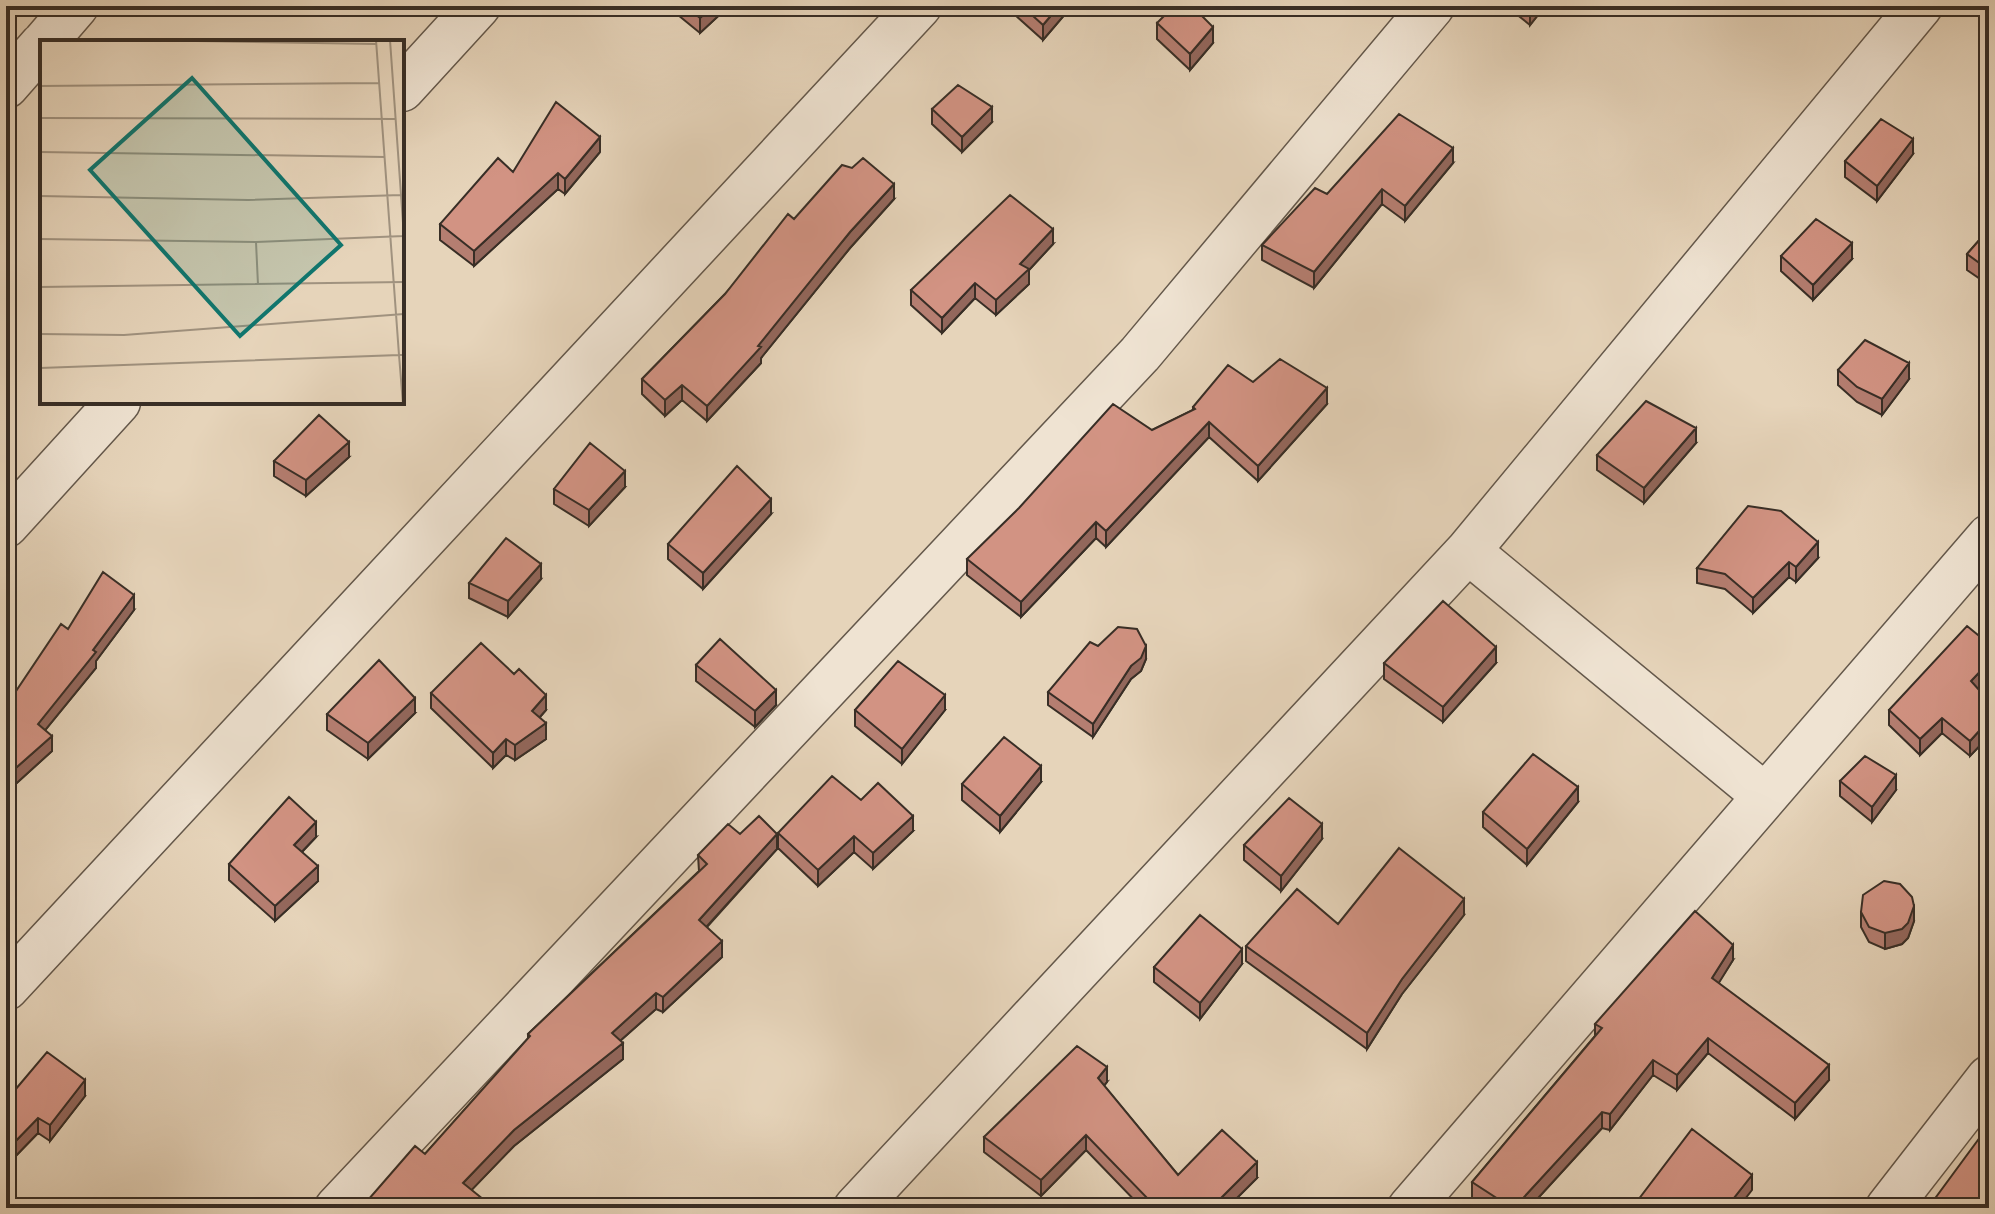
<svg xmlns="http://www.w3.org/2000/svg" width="1995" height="1214" viewBox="0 0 1995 1214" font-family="Vollkorn,serif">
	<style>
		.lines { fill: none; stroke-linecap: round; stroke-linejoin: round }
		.minor-casing { stroke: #64584b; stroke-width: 47 }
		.minor { stroke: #efe3d2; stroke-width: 44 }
		.wall { fill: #b57e71; stroke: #382e26; stroke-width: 2 }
		.shaded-wall { fill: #93675c; stroke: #382e26; stroke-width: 2 }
		.building { fill: #d29383; stroke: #382e26; stroke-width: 2 }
		.inset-road { fill: none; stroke: #a0927f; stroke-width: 2 }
		.view { fill: #0f766e; fill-opacity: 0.15; stroke: #0f766e; stroke-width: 4 }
		.inset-edge { fill: none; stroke: #382e26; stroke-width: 4 }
	</style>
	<rect width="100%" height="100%" fill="#e6d4ba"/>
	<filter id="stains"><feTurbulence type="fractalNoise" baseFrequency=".0025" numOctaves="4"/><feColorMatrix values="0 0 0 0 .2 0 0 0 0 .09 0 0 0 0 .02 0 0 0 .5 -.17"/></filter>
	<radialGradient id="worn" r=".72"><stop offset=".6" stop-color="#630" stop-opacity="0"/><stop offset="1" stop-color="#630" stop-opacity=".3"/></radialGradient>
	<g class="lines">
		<defs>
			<path id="minor" d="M45,42l31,-36
				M6,86l36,-41
				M402,89l76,-83
				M6,525l112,-123
				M1468,551l297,245
				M6,988l913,-982
				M337,1208l803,-854 292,-348
				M856,1208l612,-657 452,-545
				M1410,1208l579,-671
				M1888,1208l101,-130"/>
		</defs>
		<use href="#minor" class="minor-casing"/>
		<use href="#minor" class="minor"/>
	</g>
	<path class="wall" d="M667,6h62l-29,27z
		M1014,6h58l-29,34 -29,-26z
		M1506,6h39l-15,19z
		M1157,23l56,20 -23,27 -33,-31z
		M932,109l60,13 -30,30 -30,-28z
		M600,152l-35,42 -7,-5 -84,77 -34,-26v-16z
		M1913,154l-36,47 -32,-24v-16z
		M1453,163l-48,58 -23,-17 -68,84 -52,-28v-15l65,-51z
		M894,199l-44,49 -89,110v5l-54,58 -25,-21 -17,16 -23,-22v-15l83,-85 69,-75z
		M1989,229v56l-22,-15v-16z
		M1053,244l-24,26v14l-33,31 -21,-17 -33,35 -31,-28v-15z
		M1781,256l71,3 -39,41 -32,-29z
		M1838,370l71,9 -27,36 -25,-13 -19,-17z
		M1253,382l74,22 -69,77 -49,-44 -103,110 -10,-9 -75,79 -54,-42v-16l185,-129 41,-20v-3z
		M1696,443l-52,60 -47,-33v-15z
		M349,457l-43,39 -32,-20v-15z
		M625,487l-36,39 -35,-22v-15z
		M771,514l-68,75 -35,-30v-15z
		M1818,558l-22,24 -7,-5 -36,36 -28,-24 -28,-6v-15z
		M541,579l-33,38 -39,-19v-15z
		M134,610l-38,51v7l-51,62 7,21 -43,39 -3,-4v-89l4,3 58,-71z
		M1989,644v33l-11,12 11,12v35l-19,20 -28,-23 -22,22 -31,-30v-15z
		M1098,646l48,13 -5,12 -10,8 -38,58 -45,-32v-13z
		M1384,663h112l-53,59 -59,-43z
		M696,665l80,40 -21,22 -59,-46z
		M431,693l115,17 -6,7 6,22 -31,21 -9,-5 -13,13 -62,-60z
		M855,710h90l-43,54 -47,-38z
		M415,713l-47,46 -41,-29v-16z
		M1840,781l56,9 -24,32 -32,-26z
		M1041,782l-41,50 -38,-32v-16z
		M1578,802l-51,63 -44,-38v-15z
		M913,831l-40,38 -19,-17 -36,34 -40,-38v-15z
		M740,834l37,15 -70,78 15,30 -59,55 -7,-3 -36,32 3,18 -109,87 -43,44 18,18 -64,-54 103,-115v-5l171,-163 -1,-16z
		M316,837l-14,15 16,29 -43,40 -46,-41v-16z
		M1322,839l-41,52 -37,-31v-15z
		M1861,912l53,9 -6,17 -6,6 -17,5 -16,-7 -8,-15z
		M1464,915l-62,79 -35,55 -121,-88v-15l92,-22z
		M1733,960l-15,23 111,97 -34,39 -87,-66 -31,37 -24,-15 -43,55 -8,-2 -73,80h-40l-17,-11v-15l123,-146v-12z
		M1242,964l-42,55 -46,-37v-15z
		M1107,1082l-3,4 74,89 79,3 -30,30h-85l-56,-58 -45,46 -57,-44v-15z
		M6,1083l9,7 70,6 -35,45 -12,-8 -32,33z"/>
	<path class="shaded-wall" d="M713,6h16l-29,27v-15z
		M1059,6h13l-29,34v-15z
		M1533,6h12l-15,19v-15z
		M1213,27v16l-23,27v-16z
		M992,107v15l-30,30v-15z
		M600,137v15l-35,42v-15z
		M1913,139v15l-36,47v-15z
		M1453,148v15l-48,58v-15z
		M558,173v16l-84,77v-15z
		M894,184v15l-44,49 -89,110v5l-54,58v-15l143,-174z
		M1382,189v15l-68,84v-16z
		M1053,229v15l-24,26v14l-33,31v-15l24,-36z
		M1852,243v16l-39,41v-15z
		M975,283v15l-33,35v-15z
		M405,344v15l-3,3v-16z
		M1909,363v16l-27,36v-16z
		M682,385v15l-17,16v-16z
		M1327,388v16l-69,77v-15z
		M1209,422v15l-103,110v-16z
		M1696,428v15l-52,60v-15z
		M349,442v15l-43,39v-16z
		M625,471v16l-36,39v-16z
		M771,499v15l-68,75v-16z
		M1096,522v16l-75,79v-15z
		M1818,542v16l-22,24v-15z
		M1789,562v15l-36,36v-15z
		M541,564v15l-33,38v-16z
		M134,595v15l-38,51v7l-58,71v-15z
		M1146,646v13l-5,12 -10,8 -38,58v-13l38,-58z
		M1496,647v16l-53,59v-15z
		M1989,662v15l-18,20v-16z
		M776,690v15l-21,22v-16z
		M546,695v15l-14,16v-15z
		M945,695v15l-43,54v-15z
		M415,698v15l-47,46v-16z
		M1942,718v15l-22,22v-16z
		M1989,720v16l-19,20v-15z
		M546,723v16l-31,21v-15z
		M52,736v15l-43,39v-16z
		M506,739v16l-13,13v-15z
		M1041,766v16l-41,50v-16z
		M1896,775v15l-24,32v-15z
		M1578,787v15l-51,63v-16z
		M913,816v15l-40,38v-16z
		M316,822v15l-22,23v-15z
		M1322,824v15l-41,52v-15z
		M777,834v15l-78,86v-15z
		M854,836v16l-36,34v-16z
		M318,866v15l-43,40v-15z
		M1464,899v16l-62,79 -35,55v-16l35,-54z
		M1914,906v15l-6,17 -6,6 -17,5v-16z
		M722,941v16l-59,55v-15z
		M1733,945v15l-21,34v-16z
		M1242,949v15l-42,55v-16z
		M656,993v16l-44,39v-15z
		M1708,1038v15l-31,37v-15z
		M623,1043v16l-109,87 -51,53v-16l51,-53z
		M1653,1060v15l-43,55v-16z
		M1829,1065v15l-34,39v-16z
		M1107,1067v15l-9,11v-15z
		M85,1080v16l-35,45v-16z
		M1602,1112v16l-73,80h-15z
		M38,1118v15l-32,33v-15z
		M1086,1135v15l-45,46v-16z
		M1257,1162v16l-30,30h-11v-5z
		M1752,1175v15l-14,18h-12z"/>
	<path class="building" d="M685,6h28l-13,12z
		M1022,6h37l-16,19z
		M1174,6h18l21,21 -23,27 -33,-31z
		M958,85l34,22 -30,30 -30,-28z
		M556,102l44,35 -35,42 -7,-6 -84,78 -34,-27 58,-66 15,14z
		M1399,114l54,34 -48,58 -23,-17 -68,83 -52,-27 53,-57 12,6z
		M1881,119l32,20 -36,47 -32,-25z
		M863,158l31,26 -44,48 -92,114 3,1 -54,59 -25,-21 -17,15 -23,-21 83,-85 63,-80 6,5 48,-54 10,3z
		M1010,195l43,34 -33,35 9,5 -33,31 -21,-17 -33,35 -31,-28z
		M1816,219l36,24 -39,42 -32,-29z
		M1989,229v41l-22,-16z
		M1865,340l44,23 -27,36 -25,-12 -19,-17z
		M1280,359l47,29 -69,78 -49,-44 -103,109 -10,-9 -75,80 -54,-43 52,-51 94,-104 39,26 43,-21 -2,-2 35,-42 25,17z
		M1646,401l50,27 -52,60 -47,-33z
		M319,415l30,27 -43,38 -32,-19z
		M590,443l35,28 -36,39 -35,-21z
		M737,466l34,33 -68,74 -35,-29z
		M1748,506l33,5 37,31 -22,25 -7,-5 -36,36 -28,-24 -28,-6z
		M506,538l35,26 -33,37 -39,-18z
		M103,572l31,23 -41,55 3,2 -58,72 14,12 -43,38 -3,-3v-74l4,3 51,-76 7,5z
		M1443,601l53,46 -53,60 -59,-44z
		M1967,626l22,18v18l-18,19 18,20v19l-19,21 -28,-23 -22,21 -31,-29z
		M1118,627l19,2 9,17 -5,12 -10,8 -38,58 -45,-32 42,-50 8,4z
		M720,639l56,51 -21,21 -59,-46z
		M481,643l33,31 5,-5 27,26 -14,16 14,12 -31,22 -9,-6 -13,14 -62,-60z
		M379,660l36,38 -47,45 -41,-29z
		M898,661l47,34 -43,54 -47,-39z
		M1004,737l37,29 -41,50 -38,-32z
		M1533,754l45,33 -51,62 -44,-37z
		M1865,756l31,19 -24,32 -32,-26z
		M832,776l29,24 17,-17 35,33 -40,37 -19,-17 -36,34 -40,-37z
		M289,797l27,25 -22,23 24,21 -43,40 -46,-42z
		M1289,798l33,26 -41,52 -37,-31z
		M759,816l18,18 -78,86 23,21 -59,56 -7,-4 -44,40 11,10 -109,87 -51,53 26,21 -3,4h-125l54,-62 10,8 105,-118 -2,-2 179,-170 -9,-9 30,-31 12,10z
		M1399,848l65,51 -62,80 -35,54 -121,-87 51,-57 41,35z
		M1884,881l16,3 12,13 2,9 -6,17 -6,6 -17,4 -16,-6 -8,-15 2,-17z
		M1695,911l38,34 -21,33 117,87 -34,38 -87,-65 -31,37 -24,-15 -43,54 -8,-2 -88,96h-2l-40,-26 130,-154 -7,-4z
		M1200,915l42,34 -42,54 -46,-36z
		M1077,1046l30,21 -9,11 80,97 44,-45 35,32 -41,41 6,5h-72l3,-4 -67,-69 -45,45 -57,-43z
		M47,1052l38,28 -35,45 -12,-7 -32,33v-68l9,7z
		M1989,1125v83h-61z
		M1692,1129l60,46 -26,33h-27l-2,-2 -2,2h-63z"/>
	<g transform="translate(40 40)">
		<rect width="364" height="364" fill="#e6d4ba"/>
		<path class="inset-road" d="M96,0l240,4M350,0l14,197M0,46l339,-3M0,78l356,1M0,112l345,5M0,156l208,4 153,-5M0,199l216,3 148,-6M216,202l2,43M0,247l364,-5M0,294l84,1 280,-21M0,328l359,-13 -23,-315M363,364l-4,-49h5"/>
		<path class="view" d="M152,38l149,167 -101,91 -150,-166z"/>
		<rect width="364" height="364" class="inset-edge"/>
	</g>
	<rect width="1995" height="1214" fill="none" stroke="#e6d4ba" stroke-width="32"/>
	<rect x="8" y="8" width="1979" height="1198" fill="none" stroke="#382e26" stroke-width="4"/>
	<rect x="16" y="16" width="1963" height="1182" fill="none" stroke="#382e26" stroke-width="2"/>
	<rect width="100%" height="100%" filter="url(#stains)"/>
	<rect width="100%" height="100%" fill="url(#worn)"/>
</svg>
